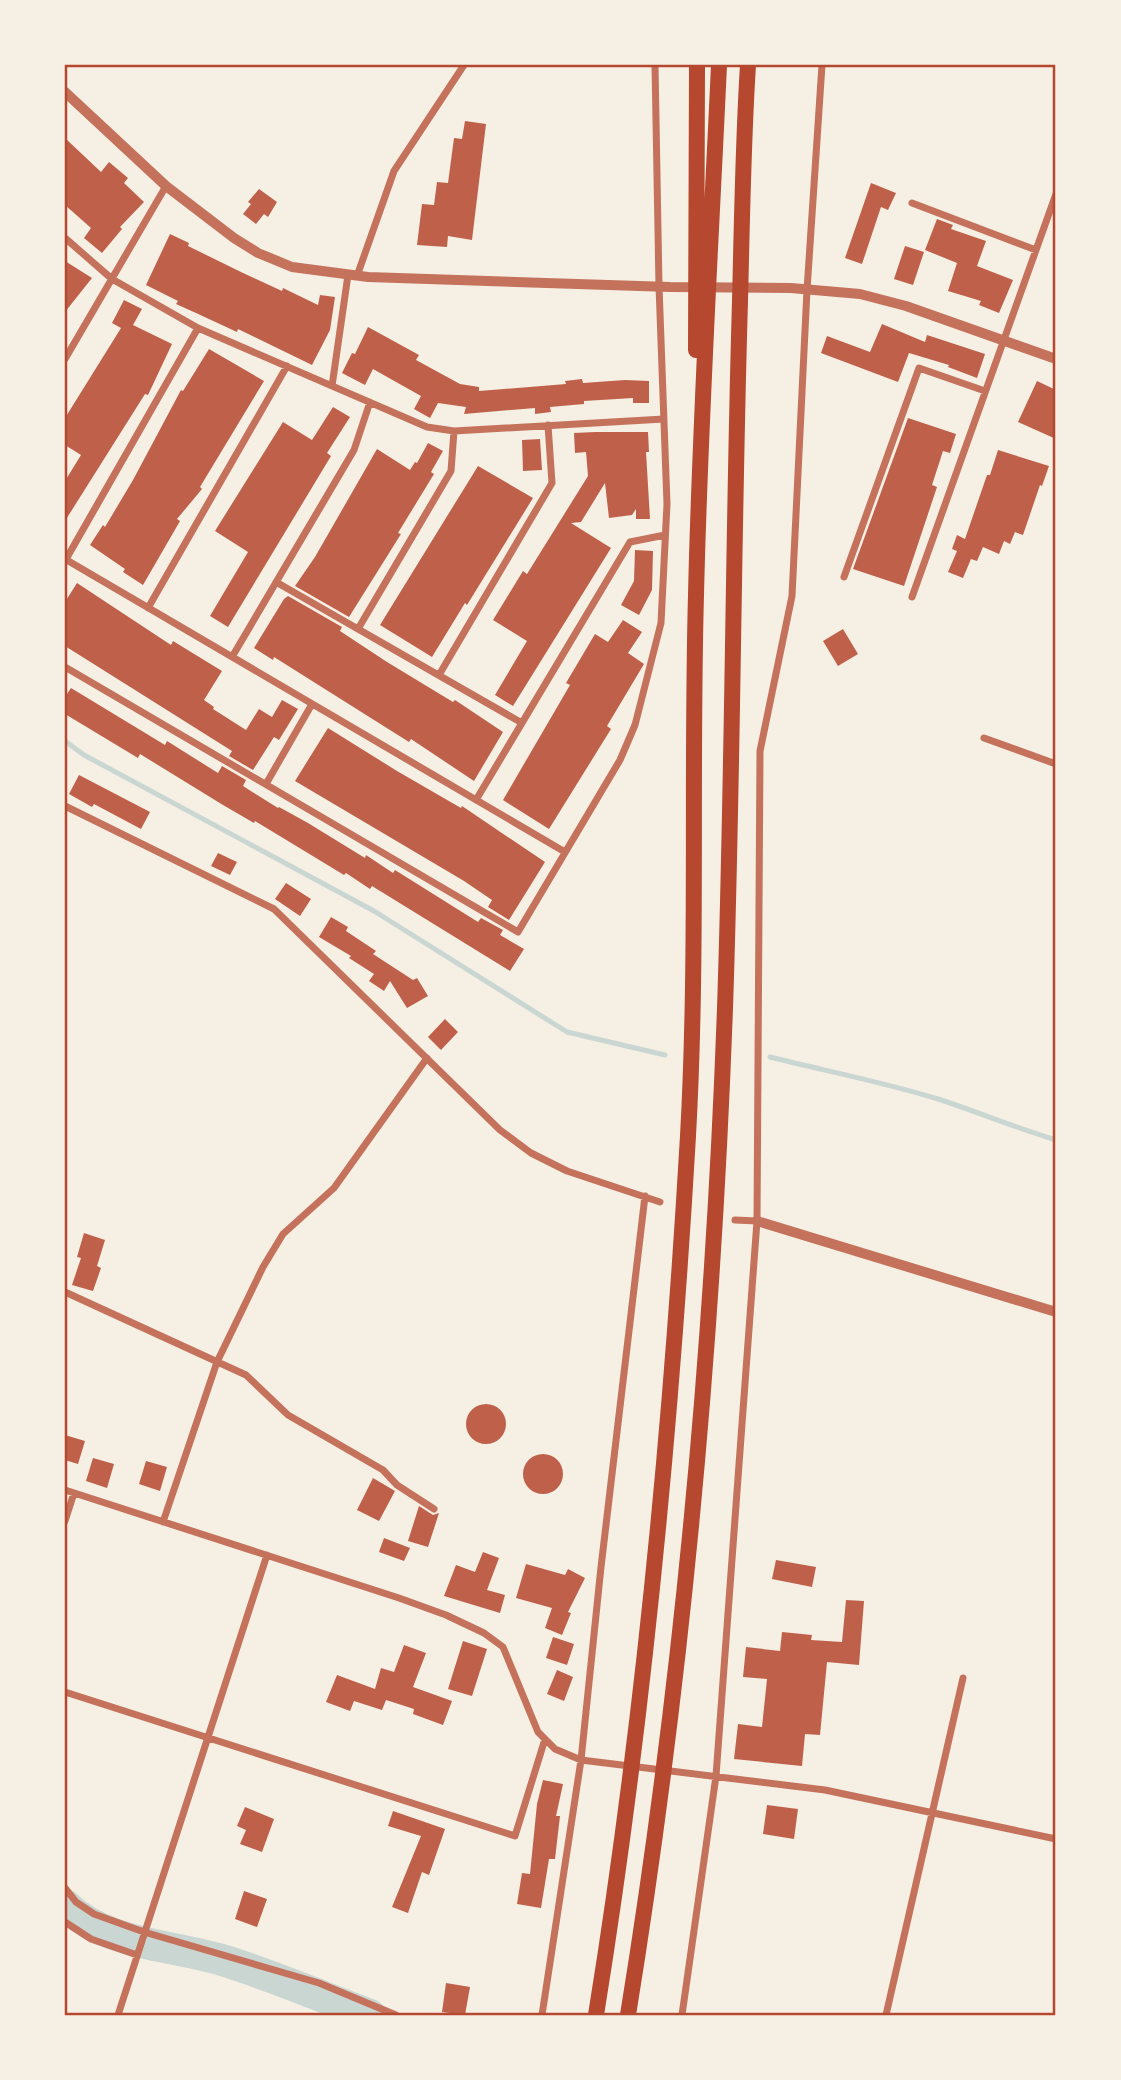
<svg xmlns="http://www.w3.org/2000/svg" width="1121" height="2080" viewBox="0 0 1121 2080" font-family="'IBM Plex Sans',sans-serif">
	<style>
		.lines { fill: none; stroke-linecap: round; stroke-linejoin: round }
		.stream { stroke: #c9d6d2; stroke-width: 5 }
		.river { stroke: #c9d6d2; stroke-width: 32 }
		.building { fill: #bf614a }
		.minor { stroke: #c5725c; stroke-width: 7 }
		.tertiary { stroke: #c5725c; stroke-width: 10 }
		.motorway { stroke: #b5482f; stroke-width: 16 }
		.neatline { fill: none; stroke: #b5482f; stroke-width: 2.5 }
	</style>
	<rect width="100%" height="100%" fill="#f6efe4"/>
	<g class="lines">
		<path class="stream" d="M65,741l19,14 290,156 193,121 98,23
			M770,1057c56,14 113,25 168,42 40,13 78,29 118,41"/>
		<path class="river" d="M65,1905c42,41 106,39 160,56 49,15 97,36 145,54"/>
	</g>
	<path class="building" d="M465,121l21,3 -14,116 -24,-4 -1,11 -30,-2 5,-41 12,1 3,-23 11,1 6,-45 8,1z
		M65,138l36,34 8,-10 19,16 -4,5 20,19 -24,25 2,2 -20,24 -18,-15 7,-10 -26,-23z
		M871,183l25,10 -8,17 -7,-3 -19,57 -17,-6z
		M259,189l18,13 -9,15 -4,-3 -8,10 -13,-10 8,-10 -3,-2z
		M937,219l16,6 -2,4 35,12 -9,25 36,14 -14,33 -20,-8 2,-4 -33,-10 9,-28 -32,-13z
		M170,234l19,9 -1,3 53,26 41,19 1,-3 35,17 2,-10 15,2 -5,33 -18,35 -74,-36 -1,3 -41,-19 -20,-9 2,-3 -32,-16z
		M905,246l19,6 -11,33 -19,-6z
		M65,261l27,17 -27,34z
		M124,300l18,9 -9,16 39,19 -24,51 -3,-1 -80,127v-40l16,-26 -16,-10v-27l56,-90 -9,-5z
		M882,324l43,18 2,-7 58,19 -8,24 -29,-11 1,-2 -40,-12 -11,29 -77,-29 6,-17 43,16z
		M368,327l51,28 -3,5 44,24 19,3v4l87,-7 -1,-3 17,-2 1,4 42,-3 24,1v22h-16v-5l-49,3v3l-34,3 1,5 -16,2v-6l-71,6 2,-7 -28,-4 -8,15 -16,-9 7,-13 -48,-27 -8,16 -23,-12 10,-20 3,1z
		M209,349l55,32 -64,106 2,2 -25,30 3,2 -37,64 -20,-13 2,-3 -35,-24 13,-20 2,2 28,-47 48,-90 2,1z
		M1037,381l19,9v49l-38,-17z
		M333,407l17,10 -23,36 4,3 -103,171 -18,-11 38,-64 -33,-21 68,-109 29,18z
		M908,418l48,16 -6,19 -7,-2 -11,34 5,2 -33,99 -51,-17z
		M595,432h53l1,20h-3l4,67h-14v-10l-4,6 -23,3 -4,-35 -24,39 -10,1 40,25 -98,158 -18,-11 32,-54 -34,-21 30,-49 4,3 61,-98 -2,-24 -11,1 -1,-20z
		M540,439l2,31 -19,1 -1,-31z
		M428,443l15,8 -12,21 3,2 -36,59 3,1 -52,83 -54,-31 20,-29 62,-108 33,21 5,-8 2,1z
		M998,450l51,16 -7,20 -2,-1 -17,50 -8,-3 -5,12 -6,-3 -5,13 -16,-7 -6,14 -6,-2 -8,19 -15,-6 9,-21 -5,-2 5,-14 8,4 22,-64h3z
		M478,466l55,32 -66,107 -2,-2 -33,54 -52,-32z
		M635,550l18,1 -1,39 -13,25 -18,-10 13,-24z
		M77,583l94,62 2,-4 49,30 -18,29 10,7 -1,2 33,21 13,-21 13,8 10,-17 16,9 -19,31 -5,-3 -21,33 -24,-14 3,-5 -167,-105v-44z
		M288,596l54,31 -2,4 47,31 66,40 2,-2 48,32 -29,49 -63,-42 -2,3 -135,-85 -1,3 -19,-12 30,-49z
		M623,620l19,12 -14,21 16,11 -37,62 4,3 -62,100 -46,-29 67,-115 -4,-2 29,-49 13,8z
		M843,629l15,25 -20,12 -15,-25z
		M71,688l94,57 2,-4 51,32 4,-7 24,14 -3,6 35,22 1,-1 29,16 57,35 1,-3 27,18 2,-3 83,52 3,-4 22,12 -3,5 24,14 -14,22 -138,-85 -2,3 -24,-16 -2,2 -89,-54 -1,2 -31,-18 -83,-51 -2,4 -73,-44v-17z
		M328,728l69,43 64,37 1,-2 83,56 -36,58 -21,-13 4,-7 -28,-19 -169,-100z
		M79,775l71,37 -9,17 -47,-25 -2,3 -23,-13z
		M218,853l19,9 -7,13 -19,-9z
		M286,883l25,16 -11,17 -25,-17z
		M331,917l17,10 -2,4 30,20 -3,3 40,26 4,-2 11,18 -21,12 -17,-27 -6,10 -15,-10 5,-7 -25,-16 2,-2 -32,-19z
		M445,1019l13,13 -17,18 -13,-13z
		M84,1233l21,7 -8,26 4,2 -8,23 -21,-6 9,-27 -4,-1z
		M466 1424a20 20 0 1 1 40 0a20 20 0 1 1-40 0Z
		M65,1435l20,6 -7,23 -13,-4z
		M523 1474a20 20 0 1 1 40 0a20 20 0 1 1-40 0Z
		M93,1458l21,6 -7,24 -21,-7z
		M146,1461l21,6 -7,24 -21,-7z
		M373,1478l22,13 -16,30 -22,-11z
		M419,1506l14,9 6,-2 -11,34 -20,-6z
		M384,1538l26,10 -6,13 -25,-9z
		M483,1552l16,6 -12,32 18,5 -5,18 -56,-17 12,-31 19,7z
		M776,1560l40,7 -4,20 -40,-8z
		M526,1564l39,11 3,-6 17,9 -17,34 3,1 -9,22 -17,-7 7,-20 -36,-10z
		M846,1600l18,1 -5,64 -32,-3 -7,73 -15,-1 -3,32 -68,-7 4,-35 24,3 5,-48 -24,-2 3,-30 34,4 2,-19 30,3 -1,5 31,2z
		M553,1637l21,7 -7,21 -21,-7z
		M463,1641l24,8 -15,47 -24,-7z
		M404,1645l22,8 -13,34 39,14 -9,24 -30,-11 1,-5 -28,-9 -4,10 -28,-9 -4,10 -24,-9 11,-27 38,14 6,-21 13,4z
		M557,1670l16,7 -9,24 -17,-7z
		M543,1780l20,4 -7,32h4l-5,43h-6l-8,49 -24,-4 5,-31 8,1 7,-70z
		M767,1805l31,4 -4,30 -31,-5z
		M245,1807l29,12 -12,33 -22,-8 6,-14 -9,-4z
		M393,1811l52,18 -16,46 -7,-3 -14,41 -16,-6 29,-71 -33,-10z
		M244,1891l23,8 -10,28 -22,-8z
		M446,1983l24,4 -5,28 -23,-3z"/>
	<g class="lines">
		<path class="minor" d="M912,203l124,47
			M65,238l47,41 86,49 229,99 27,4 210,-12
			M357,276l37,-105 70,-106
			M65,359l101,-173
			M332,386l16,-111
			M65,559l500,293
			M65,561l133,-233
			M844,577l75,-209 66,23
			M276,582l246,141
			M912,597l144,-403
			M148,608l139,-242
			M358,629l93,-158 3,-40
			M232,657l122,-207 16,-48
			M65,667l453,265 102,-172 15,-35 26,-102 6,-119 -8,-218 -4,-221
			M439,675l113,-192 -4,-58
			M984,738l72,26
			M266,784l46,-80
			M476,800l154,-258 35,-7
			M65,806l209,103 226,221 31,23 36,18 93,31
			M735,1220l22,1
			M65,1292l181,83 42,40 95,55 14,15 37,24
			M65,1490l334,108 47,17 38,18 19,14 35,85 17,17 26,11 244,30 231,49
			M65,1521l9,-28
			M163,1522l54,-160 46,-95 20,-33 51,-46 93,-130
			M65,1692l450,144 30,-97
			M65,1888l11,14 18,12 50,18 175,51 77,32
			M65,1922l26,17 46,16
			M118,2015l149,-460
			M542,2015l39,-255 20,-193 44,-371
			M682,2015l34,-239 41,-555 3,-470 32,-155 15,-306 15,-225
			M886,2015l77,-337"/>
		<path class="tertiary" d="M65,92l101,94 68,52 24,15 34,14 76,10 302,10 121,1 69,6 46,12 150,53
			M757,1221l299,91"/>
		<path class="motorway" d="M696,350l1,-285
			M596,2015c47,-291 75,-585 92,-879 10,-180 3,-361 8,-541 4,-177 15,-354 23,-530
			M628,2015c54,-333 85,-670 97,-1007 8,-236 8,-472 15,-707 2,-79 3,-158 8,-236"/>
	</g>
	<rect width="1121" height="2080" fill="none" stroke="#f6efe4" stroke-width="133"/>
	<rect x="66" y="66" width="988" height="1948" class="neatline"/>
</svg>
